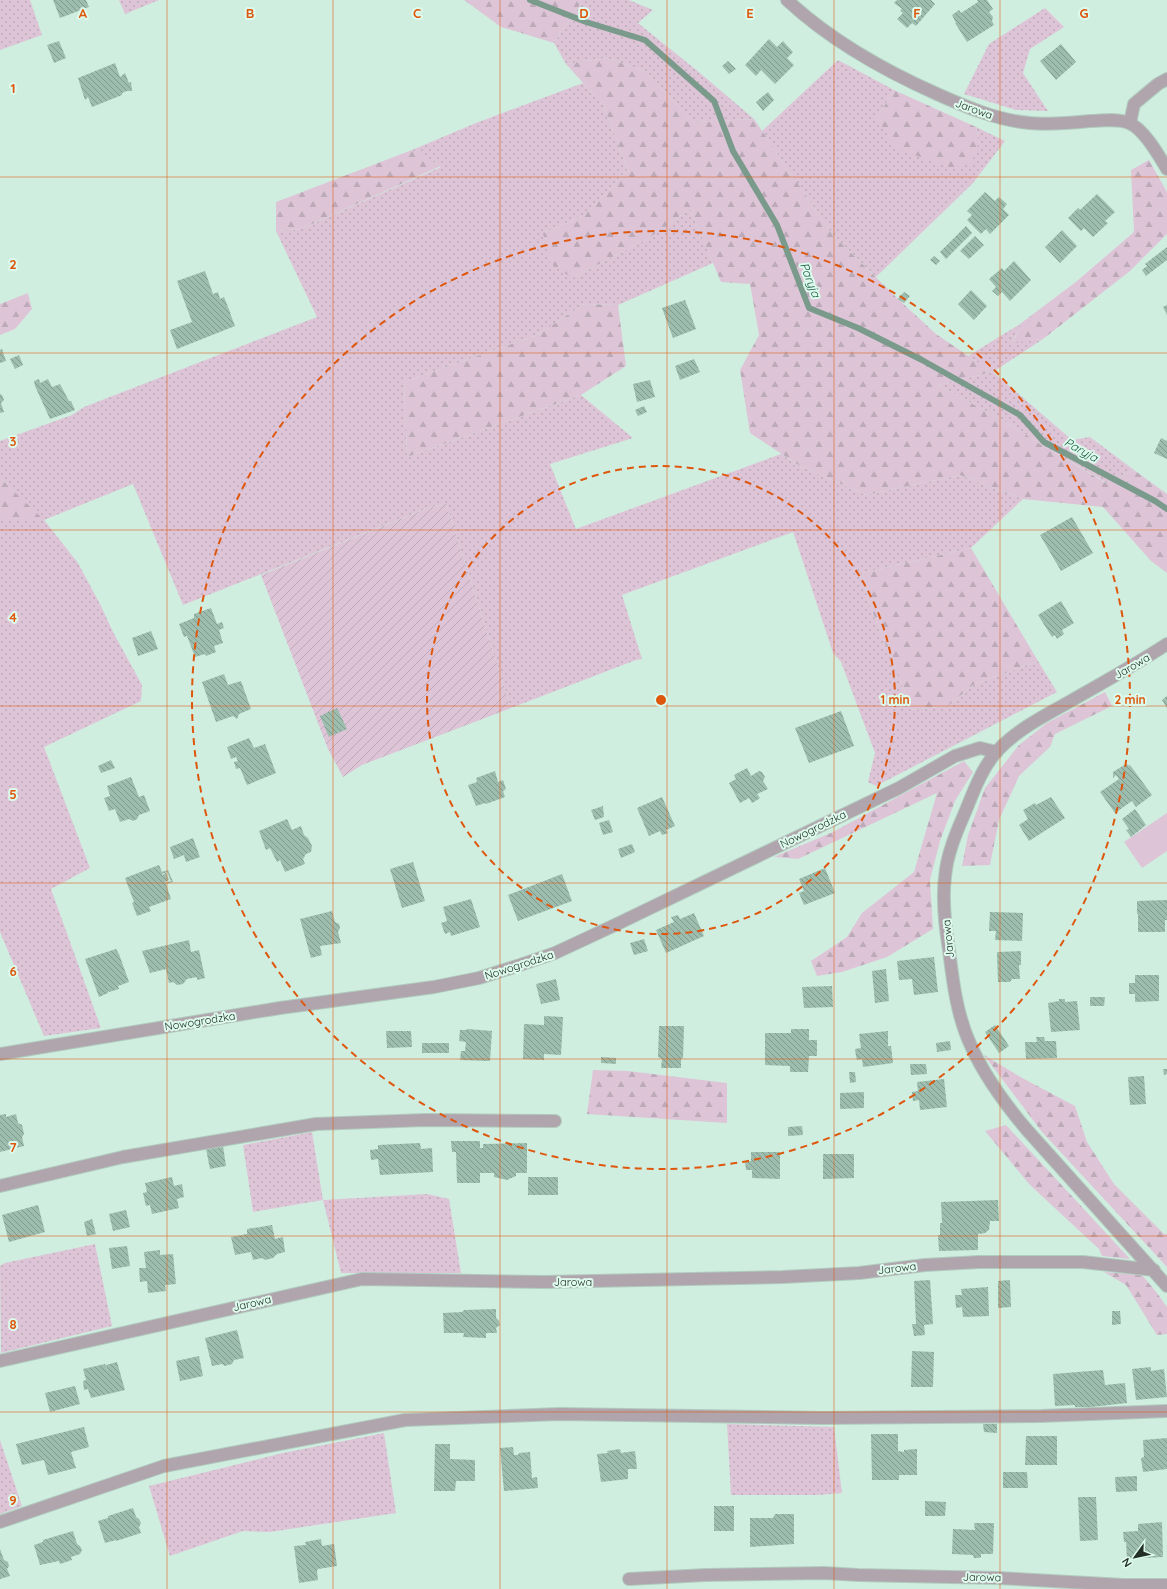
<svg xmlns="http://www.w3.org/2000/svg" width="1167" height="1589" viewBox="0 0 1167 1589" font-family="Quicksand,sans-serif">
	<style>
		.grass { fill: url(#grass-dots) }
		.forest { fill: url(#forest-firs) }
		.garden { fill: url(#garden-furrows) }
		.pitch { fill: #ddc5d7 }
		.lines { fill: none; stroke-linecap: round; stroke-linejoin: round }
		.stream { stroke: #7a9a8b; stroke-width: 6 }
		.building { fill: url(#building-back-hatch); fill-rule: evenodd }
		.minor-casing { stroke: #b1cbbf; stroke-width: 14 }
		.minor { stroke: #b0a5ad; stroke-width: 12 }
		.grid { fill: none; stroke: #de570d; stroke-width: 1; stroke-opacity: 0.55 }
		.ring { fill: none; stroke: #de570d; stroke-width: 2; stroke-dasharray: 7 5 }
		.labels { text-anchor: middle; stroke-width: 4; stroke-linejoin: round; paint-order: stroke }
		.street-label { font-size: 11px; fill: #232e29; stroke: #ddfbed }
		.water-label { font-size: 12px; font-style: italic; fill: #1b5742; stroke: #ddfbed }
		.grid-label { font-size: 13px; text-anchor: middle; font-weight: bold; fill: #de570d; stroke: #ddfbed; stroke-width: 4; stroke-linejoin: round; paint-order: stroke }
		.centre { fill: #de570d; stroke: #ddfbed; stroke-width: 2 }
		.ring-label { font-size: 12px; text-anchor: middle; font-weight: bold; fill: #de570d; stroke: #ddfbed; stroke-width: 4; stroke-linejoin: round; paint-order: stroke }
	</style>
	<defs>
		<pattern id="grass-dots" width="8" height="8" patternUnits="userSpaceOnUse"><rect width="8" height="8" fill="#ddc5d7"/><path d="M2 2h.1M6 6h.1" fill="none" stroke="#bdaab9" stroke-width="1.8" stroke-linecap="round"/></pattern>
		<pattern id="forest-firs" width="22" height="20" patternUnits="userSpaceOnUse"><rect width="22" height="20" fill="#ddc5d7"/><path d="M5 1l3.5 6h-7zM16 11l3.5 6h-7z" fill="#bdaab9"/></pattern>
		<pattern id="garden-furrows" width="10" height="10" patternUnits="userSpaceOnUse"><rect width="10" height="10" fill="#ddc5d7"/><path d="M-1 1l2-2M0 10L10 0M9 11l2-2" fill="none" stroke="#bdaab9"/></pattern>
		<pattern id="building-back-hatch" width="6" height="6" patternUnits="userSpaceOnUse"><rect width="6" height="6" fill="#9dbdaf"/><path d="M-1 5l2 2M0 0l6 6M5-1l2 2" fill="none" stroke="#809a8e"/></pattern>
	</defs>
	<rect width="100%" height="100%" fill="#d0eee0"/>
	<path class="grass" d="M0,0h30l12,35 -42,15z
		M119,0h40l-34,14z
		M581,0h48l24,10 -15,13 62,50 54,46 -60,3 -49,-51 -38,-13 -41,6 -12,-21 27,-40z
		M1045,8l19,19 -34,22 -7,24 25,38 -32,-1 -52,-16 25,-50z
		M838,60l56,30 -17,28 102,25 -3,-16 29,14 -32,42 -97,94 -44,-43 -70,-103z
		M583,83l20,22 25,64 -43,46 -42,18 29,45 77,-40 41,-29 23,54 -95,42 -34,-1 -47,31 -133,47 3,75 174,-62 52,43 -83,26 26,65 205,-75 19,12 66,29 94,-20 63,24 -52,49 -109,25 7,30 43,107 36,-4 25,-21 65,-24 19,31 -181,94 -8,-4 7,-29 -34,-91 -8,-9 -40,-121 -171,63 20,64 -6,1 -125,48 -65,-205 -23,7 -240,95 -50,-121 -89,36 34,43 23,43 12,26 29,53 -1,16 -97,46 46,121 -39,21 50,139 -57,8 -44,-104v-418l43,6 -43,-42v-37l72,-26 12,-8 233,-90 -41,-86 25,-2 140,-62 -29,-17 64,-27z
		M1020,324l-7,18 30,-3 -50,33 79,68 18,-3 44,33 -27,13 -64,-37 -30,-20 -75,-41 54,-13 -24,-16z
		M312,1132l11,68 104,-6 22,5 12,74h-120l-18,-73 -70,12 -10,-67z
		M95,1244l17,82 -111,27 -1,-87 5,-3z
		M727,1424l107,3 8,66 -23,2h-88z
		M384,1433l12,80 -126,19 -27,-1 -73,25 -21,-70 134,-33z
		M0,1440l22,66 -22,8z"/>
	<path class="forest" d="M464,0h117v3l-27,40 -53,-16z
		M607,58l38,13 49,51 60,-3 78,115 66,65 38,35 56,38 -54,13 75,41 30,20 63,37 28,-13 33,24v79l-16,-12 -48,-54 -80,-8 -63,-24 -94,20 -66,-29 -50,-33 -10,-63 19,-35 -9,-51 -29,-2 -31,-73 -41,29 -77,40 -22,-15 -7,-30 42,-18 43,-46 -25,-64 -37,-41z
		M894,90l82,37 3,16 -8,21 -20,4 -56,-20 -18,-30z
		M412,150l29,16 -140,63 -25,2v-29z
		M1149,160l18,32v42l-37,37 -87,68 -30,4 7,-19 57,-43 57,-49 -3,-62z
		M28,293l4,16 -17,20 -15,6v-31z
		M584,304l34,1 8,61 -45,29 -174,62 -3,-75 133,-47z
		M0,478l44,42h-37l-7,-5z
		M971,548l67,113 -65,24 -25,21 -36,4 -43,-107 -7,-30z
		M1105,692l7,14 -57,28 -5,13 -31,29 -20,44 -9,45 -28,1 6,-31 17,-47 34,-43 28,-22z
		M964,761l9,11 -18,29 -15,40 -10,39 3,49 -46,28 -45,15 -25,4 -6,-15 36,-24 15,-24 52,-41 23,-79 -139,66 -24,-2 59,-25z
		M984,1055l40,24 51,27 12,36 27,42 50,50h3v33l-125,-135z
		M593,1070l35,1 99,12v40l-140,-9z
		M1006,1125l124,134 -28,-3 -3,-7 -69,-64 -45,-54z
		M1104,1272l38,3 15,18 10,14v27l-10,1 -31,-50z"/>
	<path class="garden" d="M446,503l65,205 -149,57 -19,12 -15,-28 -67,-174 162,-65z"/>
	<path class="pitch" d="M1167,813v38l-25,17 -18,-26z"/>
	<g class="lines">
		<path class="stream" d="M530,0l56,22 59,18 69,61 19,50 44,74 32,83 49,20 64,32 98,55 24,27 111,59 12,8"/>
	</g>
	<path class="building" d="M53,0h33l3,7 -29,11z
		M897,0h34l4,4 -19,22 -4,-3 -5,5 -10,-9 6,-6 -3,-2 2,-2 -8,-6z
		M977,0h10l6,9 -4,3 4,5 -1,4 2,4 -27,17 -12,-19h1l-4,-8 7,-5 2,3 17,-11z
		M769,39l8,8 6,-6 10,11 -6,6 7,7 -19,19 -14,-14 -5,6 -11,-11z
		M59,41l7,17 -12,5 -7,-18z
		M1061,44l15,18 -20,18 -16,-19z
		M728,61l8,8 -7,5 -7,-8z
		M115,63l5,14 5,-4 4,10 2,-1 1,9h-5l-5,2v2l-30,12 -4,-10 -3,3 -7,-22z
		M768,92l6,8 -11,11 -7,-9z
		M985,192l10,9 4,-4 8,7 -4,5 6,6 -19,19 -4,-5 -5,5 -14,-14 5,-5 -5,-4z
		M1097,194l18,18 -10,9 3,2 -15,14 -9,-9 -3,3 -13,-13 10,-10 2,2z
		M966,226l6,7 -26,26 -6,-7z
		M1062,230l15,16 -17,17 -15,-16z
		M975,236l9,9 -15,14 -9,-8z
		M1167,247v13l-21,16 -4,-6 5,-4 -2,-2z
		M934,256l6,5 -4,4 -6,-5z
		M1014,261l17,19 -21,21 -8,-9 -4,4 -6,-5 4,-4 -7,-8 13,-11 2,3z
		M205,271l8,23 5,-2 2,7 4,-2 6,15h1l-1,1 5,13 -58,23 -7,-19 22,-8 -15,-41z
		M971,290l16,16 -13,14 -16,-16z
		M904,292l6,4 -6,7 -6,-4z
		M685,300l11,29 -23,9 -11,-30z
		M1167,305v10l-4,-8z
		M2,349l4,12 -6,2v-13z
		M19,355l4,10 -8,4 -5,-10z
		M694,359l6,13 -20,8 -5,-14z
		M39,379l1,4 8,-4 4,8 8,-3 9,17h2l4,9 -25,9 -15,-33 -1,-5z
		M650,380l5,17 -18,5 -4,-18z
		M0,394l2,1 2,5 -3,3 3,9 -4,1z
		M644,406l3,6 -9,4 -3,-6z
		M1161,438l6,3v18l-13,-6z
		M1072,517l21,36 -32,18 -21,-36z
		M1061,601l13,22 -12,7 2,4 -7,5 -2,-4 -3,2 -14,-22z
		M211,608l6,16 5,-2 2,6 -5,2 4,13 -9,3 2,6 -10,4 -1,-2 -10,3 -8,-21 -3,1 -5,-13 15,-6v-4z
		M151,631l7,18 -20,7 -6,-18z
		M224,674l4,11 13,-4 10,28 -12,5 -2,5 -4,-3 -17,6 -14,-40z
		M1167,696v12l-5,-8z
		M337,708l10,21 -18,8 -9,-21z
		M841,711l13,35 -45,17 -14,-35z
		M249,738l5,10 11,-4 11,29 -29,12 -7,-17 -4,1 -2,-7 4,-1 -2,-4 -5,2 -4,-12z
		M111,760l4,8 -14,5 -3,-7z
		M1126,764l3,1 -1,2 2,-2 22,30 -16,12 -4,-6 -17,12 -15,-21 19,-13 -3,-4 -3,3v-6z
		M747,768l4,8 8,-5 3,1 3,5 -2,4 5,8 -11,5 3,4 -6,4 -2,1 -3,-5 -9,5 -11,-20 7,-4 -2,-4z
		M495,771l3,11 5,-2 3,9 -3,2 2,6 -19,7 -1,-1 -9,3 -8,-21 9,-3 -1,-4z
		M131,777l8,20 5,-2 6,16 -11,4 -2,4 -4,2 -4,-2 -9,3 -5,-13 -6,2 -5,-13 6,-2 -3,-10z
		M662,797l13,29 -9,4 2,3 -6,2 -2,-4 -11,5 -12,-28z
		M1051,797l14,21 -36,23 -10,-16 9,-6 -5,-9 12,-7 1,2z
		M603,806l1,11 -9,3 -4,-10z
		M1135,809l11,16 -15,12 -5,-7 3,-1 -7,-10z
		M287,819l5,11 9,-4 3,9 4,3 4,8 -1,6 -5,2 -3,5 2,5 -20,8 -5,-12 -3,2 -7,-14 -4,2 -7,-19z
		M609,820l4,12 -10,3 -4,-12z
		M193,838l7,19 -14,5 -2,-7 -10,4 -4,-12z
		M632,844l3,8 -14,6 -3,-9z
		M413,862l12,39 -23,7 -12,-39z
		M159,865l3,7 6,-2 5,12 -7,2 5,15 -22,8 2,4 -14,5 -5,-13 2,-1 -9,-24zM167,872l4,9 -6,2v-1l4,-2 -3,-7 -4,2v-1z
		M825,868l10,25 -31,12 -5,-12 5,-2 -5,-12z
		M562,874l10,27 -54,20 -10,-26z
		M471,899l9,28 -29,9 -1,-4 -5,2 -4,-11 6,-2 -4,-14z
		M1167,900v20h-2v12h-27v-17l-1,-2v-12z
		M332,911l3,11 4,2 1,4 -2,4 3,11 -21,3 2,9 -11,3 -11,-39z
		M990,912l33,1 -1,28 -27,-1 1,-9h-7z
		M694,913l10,23 -38,17 -10,-23 18,-8 -3,-5 7,-2 2,4z
		M644,939l4,12 -14,4 -4,-12z
		M189,940l2,12 8,-2 6,28 -8,2v-3l-10,2 -4,5 -6,1 -4,-3 -4,1 -3,-14 -16,4 -8,-22z
		M116,949l3,5 10,28 -11,4 1,3 -10,3 -1,-2v3l-9,4 -14,-38z
		M1021,951v14h-2l1,14h-8l-2,3h-12l-1,-30z
		M934,957l4,35 -24,3 -2,-16 -13,1 -2,-19z
		M886,969l3,32 -14,2 -3,-32z
		M1135,975h24v26l-24,1v-8h-6v-11h6z
		M556,979l4,21 -19,4 -5,-20z
		M832,986l1,21 -29,1 -2,-21z
		M1090,997h15l-1,9h-14z
		M1059,999h6v3l12,-1 3,29 -29,2 -3,-29 11,-2z
		M544,1016l19,1 -2,38 -17,-1v6l-21,-1 1,-35 20,1z
		M995,1025l14,21 -10,7 -14,-21z
		M659,1026h25l-1,32 -2,1v9h-20l1,-9 -4,-2z
		M467,1029l25,2 -2,30 -30,-1 1,-9h4l1,-9 -7,-1 1,-11h6z
		M791,1029h18v11h8v16h-8l-1,16h-18v-6l-25,-1v-32h26z
		M386,1031h25l1,16 -25,1z
		M888,1031v15h3l2,17 -30,4 -1,-8 -5,1 -1,-4 -1,-7 6,-1 -2,-14z
		M1036,1037h8l1,4h11l1,17 -31,1 -1,-17h12z
		M950,1041l1,9 -14,2 -1,-9z
		M422,1043h27v10h-27z
		M601,1057l15,1v6l-15,-1z
		M910,1064h16l1,10 -16,1z
		M1163,1069h4v5l-3,1z
		M849,1072h6l1,10 -6,1z
		M1144,1076l2,28 -16,1 -2,-28z
		M944,1079l3,28 -27,3 -1,-10 -6,1 -1,-9 6,-1 -1,-9z
		M864,1092v16l-24,1v-16z
		M6,1114v3l10,-3 2,9 4,2 2,9 -2,3 2,9 -24,6v-37z
		M802,1126l1,9 -15,1v-9z
		M451,1141h29v7h3v-4l44,-1v30h-11v3l-9,4 -13,-3v-4h-14v10h-23l-1,-31h-4z
		M420,1143l1,6 11,-1 1,24 -53,3 -2,-16 -7,1 -1,-10 8,-1v-4z
		M223,1146l3,20 -16,3 -4,-20z
		M751,1152h29v27l-28,-1v-8h-6l-1,-8 6,-1z
		M823,1154h31v24l-31,1z
		M172,1177l2,9 8,-2 2,13 -7,2 2,9 -27,6 -2,-9 -4,1 -3,-13 4,-1 -2,-9z
		M528,1177h30v18h-30z
		M998,1200l1,21h-9l-1,9 -3,2v1l-8,1v16l-39,1 -1,-16h11h-9v-12h2l-1,-21z
		M38,1205l7,27 -36,10 -7,-27z
		M126,1210l4,17 -17,4 -4,-17z
		M92,1219l4,15 -9,2 -3,-14z
		M272,1225l3,14 8,-2 2,15 -8,2 -4,4 -8,2 -3,-2 -9,2 -2,-8 -16,3 -4,-18 16,-3v-5z
		M127,1246l3,20 -18,3 -3,-21z
		M160,1250v5l13,-1 3,30 -11,1 1,6 -18,2 -1,-12 -7,1 -1,-14h7l-2,-16z
		M930,1280l3,44 -9,1 1,10 -11,1 -2,-12h4l-2,-43z
		M1010,1280l1,27 -13,1v-27z
		M988,1287l1,29 -26,1 -1,-10 -6,1 -1,-13h7l-1,-6z
		M496,1309v9l3,3 1,4 -4,3 1,5h-11v5l-23,-1 1,-4h-20l-1,-20 19,-1 2,-2z
		M1112,1311h8l1,13 -9,1z
		M237,1330l7,28 -10,2 -2,4 -4,1 -3,1 -3,-2 -10,2 -7,-28z
		M912,1351l22,1 -1,35h-22z
		M199,1356l4,20 -23,5 -4,-20z
		M117,1362l8,28 -34,8 -3,-9 -4,1 -1,-9 3,-1 -3,-11 22,-5 3,8 -2,-7z
		M1151,1367v4l13,-2 3,28 -31,3 -4,-31z
		M1103,1370l2,15 20,-2 2,20 -36,4h-16v-2l-20,1 -2,-32z
		M75,1386l5,18 -30,8 -5,-19z
		M983,1424h14v9l-13,-1z
		M84,1427l5,20 -18,5 5,16 -28,7 -4,-15 -22,5 -6,-21z
		M871,1434h27v17l6,1v-2l13,-1v26h-18v5h-27z
		M1026,1436h31v29h-32z
		M1167,1438v31l-24,3 -2,-14 3,-1 -1,-17z
		M435,1444h15v15l25,1v21h-19l-1,10h-21z
		M513,1447l1,8h4l1,-2 11,-1 2,26 5,-1 1,11 -34,3 -4,-43z
		M620,1449l1,4 14,-2 2,18h-9v10l-27,3 -4,-28 11,-1 -1,-2z
		M1003,1472h24l1,16h-25z
		M1137,1476v15l-21,1 -1,-15z
		M1078,1497h18l2,43 -18,1z
		M925,1501l21,1 -1,14h-20z
		M714,1506h20v25h-20z
		M133,1508l3,9 3,2 2,4 -2,4 2,6 -25,8v-1l-11,3 -7,-22 10,-3v-2z
		M775,1514h19v30l-44,3v-29h23z
		M1162,1522l1,35 -36,2 -1,-17h-2l-1,-10 15,-1v-7z
		M974,1523h20l-1,31h-12v3l-2,1h-5l-1,-3 -21,-1 1,-25 22,1z
		M73,1531l4,13 3,2 2,4 -2,4 -9,3 1,3 -12,4 -1,-3 -19,4 -6,-20 9,-3v-2z
		M321,1539l1,7 12,-2 3,22 -19,3 -1,2 1,9 -19,3 -5,-37 12,-1 -1,-3z
		M0,1549l4,11 4,2 1,4 -2,3 3,7 -10,3z"/>
	<g class="lines">
		<defs>
			<path id="minor" d="M787,0c44,41 96,70 150,94 29,13 60,26 92,29 20,2 41,0 61,-2 12,0 27,-3 39,2 15,6 30,33 38,46
				M1130,123l4,-19 24,-20 9,-5
				M1167,644c-32,21 -65,39 -98,58 -25,14 -51,27 -71,48 -15,16 -24,40 -32,60 -9,21 -19,43 -21,67 -3,24 0,49 4,73 4,33 8,66 22,96 14,31 34,58 56,84l140,156
				M0,1054l280,-46 154,-21 45,-9 38,-12 38,-13 60,-28 284,-137 56,-32 25,-8 17,4
				M0,1186l123,-29 193,-33 109,-4 130,1
				M0,1361l362,-82 182,3 239,-5 76,-4 66,-8 54,-3h104l71,8
				M0,1522l164,-56 241,-46 154,-6 263,4 219,-2 126,-5
				M629,1579l77,-4 118,-2 34,2 140,3 126,7h43"/>
		</defs>
		<use href="#minor" class="minor-casing"/>
		<use href="#minor" class="minor"/>
	</g>
	<path class="grid" d="M167,0v1589M333,0v1589M500,0v1589M667,0v1589M834,0v1589M1000,0v1589M0,177h1167M0,353h1167M0,530h1167M0,706h1167M0,883h1167M0,1059h1167M0,1236h1167M0,1412h1167"/>
	<g class="ring">
		<circle cx="661" cy="700" r="234"/>
		<circle cx="661" cy="700" r="469"/>
	</g>
	<g class="labels">
		<g class="street-label">
			<text transform="translate(974 109) rotate(20)" y="4">Jarowa</text>
			<text transform="translate(1132 666) rotate(-31)" y="4">Jarowa</text>
			<text transform="translate(813 829) rotate(-26)" y="4">Nowogrodzka</text>
			<text transform="translate(948 939) rotate(-96)" y="4">Jarowa</text>
			<text transform="translate(519 965) rotate(-18)" y="4">Nowogrodzka</text>
			<text transform="translate(200 1021) rotate(-9)" y="4">Nowogrodzka</text>
			<text transform="translate(897 1268) rotate(-7)" y="4">Jarowa</text>
			<text x="573" y="1286">Jarowa</text>
			<text transform="translate(252 1303) rotate(-13)" y="4">Jarowa</text>
			<text transform="translate(982 1577) rotate(1)" y="4">Jarowa</text>
		</g>
		<g class="water-label">
			<text transform="translate(810 280) rotate(69)" y="4">Paryja</text>
			<text transform="translate(1081 450) rotate(29)" y="4">Paryja</text>
		</g>
	</g>
	<g class="grid-label">
		<text x="83" y="18">A</text>
		<text x="250" y="18">B</text>
		<text x="417" y="18">C</text>
		<text x="584" y="18">D</text>
		<text x="750" y="18">E</text>
		<text x="917" y="18">F</text>
		<text x="1084" y="18">G</text>
		<text x="13" y="93">1</text>
		<text x="13" y="269">2</text>
		<text x="13" y="446">3</text>
		<text x="13" y="622">4</text>
		<text x="13" y="799">5</text>
		<text x="13" y="976">6</text>
		<text x="13" y="1152">7</text>
		<text x="13" y="1329">8</text>
		<text x="13" y="1505">9</text>
	</g>
	<circle cx="661" cy="700" r="6" class="centre"/>
	<g class="ring-label">
		<text x="895" y="704">1 min</text>
		<text x="1130" y="704">2 min</text>
	</g>
	<g transform="translate(1135 1557) rotate(237)" stroke="#ddfbed" stroke-width="3" paint-order="stroke">
	<path d="M0-3L7 15L0 10L-7 15Z" fill="#232e29"/>
	<text y="-6" font-size="11" font-weight="bold" text-anchor="middle" fill="#232e29">N</text>
	</g>
</svg>
